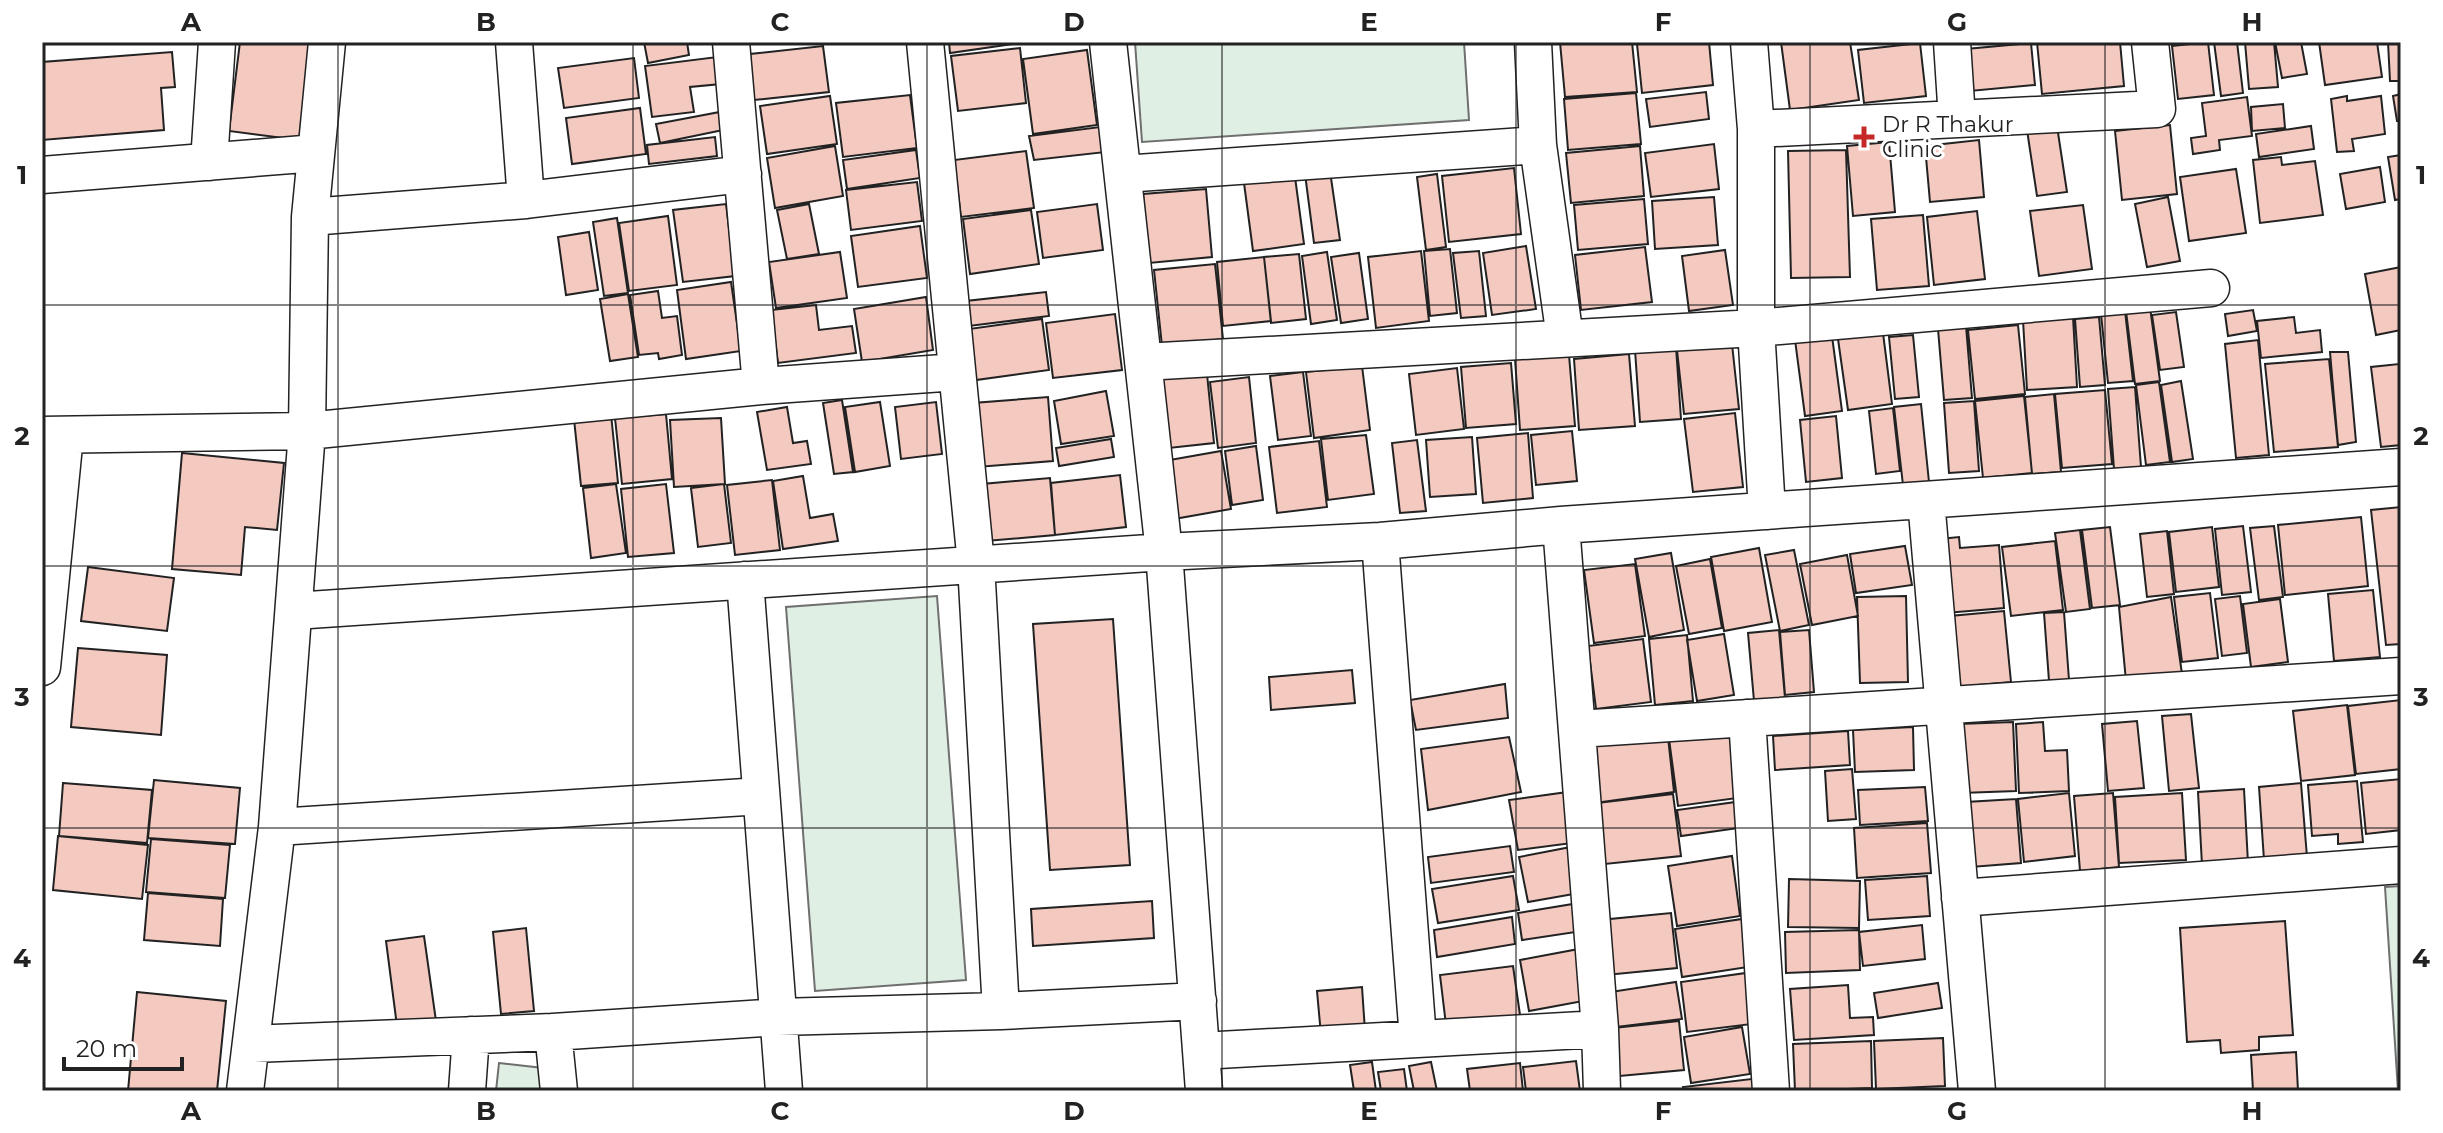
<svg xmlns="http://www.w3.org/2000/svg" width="2443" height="1133" viewBox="0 0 2443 1133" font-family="Montserrat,sans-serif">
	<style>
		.green { fill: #e0efe3; stroke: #6f6f6f; stroke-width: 2 }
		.building { fill: #f3c9c0; stroke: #222; stroke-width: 2 }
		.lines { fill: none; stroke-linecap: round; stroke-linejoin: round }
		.minor-casing { stroke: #222; stroke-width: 39 }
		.minor { stroke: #fff; stroke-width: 36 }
		.grid { fill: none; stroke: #222; stroke-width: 2; stroke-opacity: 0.55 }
		.poi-dot { fill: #c62828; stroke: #fff; stroke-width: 3 }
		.labels { text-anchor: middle; stroke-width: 6; stroke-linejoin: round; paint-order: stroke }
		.poi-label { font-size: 22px; fill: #222; stroke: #fff; text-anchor: start }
		.neatline { fill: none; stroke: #222; stroke-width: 3 }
		.grid-label { font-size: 26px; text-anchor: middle; font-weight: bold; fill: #222 }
	</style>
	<rect width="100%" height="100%" fill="#fff"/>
	<path class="green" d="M1135,42h329l5,78 -327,22z
		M937,596l29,384 -151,11 -29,-384z
		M2401,886v205h-3l-13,-204z
		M499,1063l44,5 2,23h-49z"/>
	<path class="building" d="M240,42h71l-12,98 -70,-9z
		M644,42h43l2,13 -41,8z
		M949,42h71v1l-70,10z
		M1560,42h72l5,50 -72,5z
		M1655,42h54l4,43 -71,8 -5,-49z
		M1781,42h69l9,58 -69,10z
		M2037,42h83l4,44 -82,8z
		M2208,42l6,53 -36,4 -6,-53z
		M2214,42h23l6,51 -22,3z
		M2245,42h29l4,45 -29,2z
		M2275,42h26l6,32 -25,4z
		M2319,42h58l5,35 -57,8z
		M2388,42h13v39h-11z
		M1920,43l6,53 -62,7 -6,-53z
		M2031,43l4,42 -76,7 -4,-42z
		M823,46l6,46 -75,8 -4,-46z
		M1020,48l6,55 -68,8 -7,-55z
		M1087,50l10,75 -64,9 -10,-75z
		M172,52l3,35 -14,1 3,42 -122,10v-78z
		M717,57l4,27 -31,3 4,25 -42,5 -7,-51z
		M634,58l5,40 -75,10 -6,-40z
		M1706,92l3,27 -59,8 -4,-28z
		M1636,93l5,51 -73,6 -4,-51z
		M2401,94v27h-4l-4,-25z
		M910,95l7,53 -74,9 -7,-54z
		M830,96l7,48 -70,10 -7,-48z
		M2347,96v5l34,-5 4,38 -33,5 2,12 -17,1 -6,-53z
		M2247,97l5,39 -33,4 1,10 -27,4 -2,-16 15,-2 -4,-33z
		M2283,104l2,24 -33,3 -1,-24z
		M640,108l6,46 -74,10 -6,-46z
		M725,111l3,18 -68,14 -4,-19z
		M2170,125l7,69 -55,6 -7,-69z
		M2057,126l10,66 -30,4 -10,-66z
		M2311,126l3,23 -55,8 -3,-23z
		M1100,127l6,25 -72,8 -5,-24z
		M715,137l2,19 -68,8 -2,-19z
		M1979,140l5,57 -54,5 -5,-56z
		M1889,142l6,70 -42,4 -6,-70z
		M1714,144l5,45 -68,8 -6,-44z
		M835,146l8,50 -68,12 -8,-50z
		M1640,146l4,50 -73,7 -5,-50z
		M916,150l4,28 -73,11 -4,-29z
		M1846,150l4,127 -59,1 -3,-127z
		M1026,151l8,57 -73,9 -7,-57z
		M2401,155v44l-6,1 -7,-43z
		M2281,157l1,8 33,-4 8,54 -63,8 -7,-63z
		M2380,167l5,35 -39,7 -6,-35z
		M1514,168l7,66 -72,8 -7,-66z
		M2236,169l10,64 -57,8 -9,-64z
		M1330,171l10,69 -26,3 -9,-69z
		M1437,174l9,73 -20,3 -9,-73z
		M1295,177l9,67 -51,7 -9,-68z
		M917,182l5,39 -71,9 -5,-40z
		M1206,189l6,68 -63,6 -6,-69z
		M1714,197l4,48 -63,4 -3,-48z
		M2168,197l12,64 -33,6 -12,-63z
		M1644,199l4,45 -70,6 -4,-45z
		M726,204l9,72 -52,6 -10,-72z
		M809,204l10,50 -32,5 -10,-49z
		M1097,204l6,46 -60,8 -6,-46z
		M2083,205l9,64 -53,7 -9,-65z
		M1031,210l8,54 -69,10 -7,-55z
		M1977,211l8,68 -51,6 -7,-68z
		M1923,215l6,71 -52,4 -6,-71z
		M668,216l9,69 -48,6 -10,-68z
		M617,218l11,75 -24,3 -11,-74z
		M920,226l7,52 -69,9 -7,-51z
		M589,232l9,58 -32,5 -8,-58z
		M1526,246l10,63 -44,6 -9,-62z
		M1645,247l7,55 -71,8 -6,-55z
		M1450,249l7,64 -27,3 -6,-65z
		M1725,250l8,55 -44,6 -7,-55z
		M1421,251l8,70 -53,7 -8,-71z
		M1479,251l7,65 -25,2 -8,-65z
		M840,252l7,46 -71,10 -7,-46z
		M1327,252l10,68 -26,4 -9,-68z
		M1359,253l9,66 -27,4 -10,-66z
		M1299,254l7,65 -35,4 -7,-66z
		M1264,257l7,64 -48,5 -6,-64z
		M1215,264l8,75 -61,7 -8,-76z
		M2401,267v63l-25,5 -11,-61z
		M731,282l10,69 -55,8 -9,-69z
		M658,291l4,27 15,-2 5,39 -23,4 -1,-6 -19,2 -9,-60z
		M1046,292l3,24 -80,10 -3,-25z
		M628,294l10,63 -28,4 -10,-62z
		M926,297l7,53 -71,12 -8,-53z
		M816,305l3,25 33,-4 4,27 -78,10 -7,-53z
		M2150,307l10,74 -25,3 -9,-73z
		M2253,310l4,21 -29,5 -3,-22z
		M2125,311l8,70 -25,2 -7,-69z
		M2176,312l8,55 -24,3 -8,-55z
		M1115,314l7,56 -69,8 -7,-55z
		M2073,317l4,70 -50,3 -4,-70z
		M2099,317l6,68 -25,2 -5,-68z
		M2294,317l2,16 24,-3 2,22 -61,6 -4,-37z
		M1042,319l7,51 -73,10 -7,-51z
		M2018,325l7,69 -50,5 -7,-69z
		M1966,326l6,72 -28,2 -6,-71z
		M1883,333l9,71 -44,6 -10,-71z
		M1913,335l6,62 -24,2 -6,-62z
		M1832,336l10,75 -37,5 -10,-76z
		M2258,340l11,115 -33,3 -11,-114z
		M1732,344l7,65 -55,5 -7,-64z
		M1676,347l5,72 -41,3 -5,-72z
		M2330,352h18l8,90 -18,3z
		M1629,354l6,72 -56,4 -5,-71z
		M1569,355l6,71 -55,4 -5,-71z
		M2329,359l9,88 -64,5 -9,-88z
		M1511,363l5,61 -50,4 -5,-61z
		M2399,364l2,81 -20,2 -10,-80z
		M1362,366l8,64 -56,8 -8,-66z
		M1457,368l7,61 -48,6 -7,-61z
		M1303,372l8,64 -33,4 -8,-64z
		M1207,374l7,69 -45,5 -7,-69z
		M1249,377l7,66 -38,5 -8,-66z
		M2181,381l12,78 -21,3 -11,-77z
		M2159,382l11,80 -24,3 -10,-80z
		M2135,387l6,80 -27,2 -6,-80z
		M2105,390l7,74 -50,4 -7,-74z
		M1106,391l8,45 -53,8 -7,-43z
		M2054,394l7,78 -29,2 -7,-77z
		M2024,396l8,77 -49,5 -8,-77z
		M1048,397l5,64 -76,6 -4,-64z
		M842,400l11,72 -19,2 -11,-71z
		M1974,401l5,70 -30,2 -5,-70z
		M880,402l10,64 -35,6 -10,-65z
		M936,402l6,52 -41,5 -6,-52z
		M1921,404l8,78 -26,3 -9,-78z
		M787,407l6,36 14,-2 4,23 -44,6 -10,-58z
		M1893,408l7,63 -24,3 -7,-63z
		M1735,413l8,74 -50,5 -9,-73z
		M611,414l7,69 -37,3 -7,-67z
		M666,414l6,65 -50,5 -7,-66z
		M1836,416l6,62 -36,4 -6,-62z
		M721,418l4,66 -51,3 -4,-67z
		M1572,431l5,50 -41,4 -5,-50z
		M1528,433l5,65 -50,5 -6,-65z
		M1366,435l8,59 -46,6 -7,-61z
		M1472,437l4,57 -46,3 -4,-57z
		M1111,439l3,18 -55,9 -3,-18z
		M1417,440l9,71 -26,2 -8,-70z
		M1319,441l8,66 -50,6 -8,-66z
		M1256,446l7,54 -31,5 -7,-54z
		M1221,451l10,58 -57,10 -10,-58z
		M182,453l102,10 -7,67 -32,-3 -4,48 -69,-6z
		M1120,475l6,52 -71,8 -4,-52z
		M803,476l7,42 23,-4 5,27 -55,8 -10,-68z
		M1050,478l5,57 -69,6 -4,-57z
		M772,480l8,70 -45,5 -8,-70z
		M616,484l10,69 -35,5 -8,-70z
		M666,484l8,69 -46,4 -7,-68z
		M724,484l7,59 -33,4 -7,-59z
		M2401,507v137l-15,1 -15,-135z
		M2361,517l7,69 -83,9 -7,-70z
		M2243,526l8,66 -29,3 -7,-66z
		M2274,526l9,71 -24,3 -9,-72z
		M2110,527l10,78 -28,3 -10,-78z
		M2212,527l7,60 -43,5 -7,-60z
		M2080,530l10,79 -24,3 -11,-79z
		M2167,531l7,63 -27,3 -7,-63z
		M1959,537l1,11 39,-3 5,63 -58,5 -6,-74z
		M2055,541l8,69 -52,6 -9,-69z
		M1905,546l7,39 -56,8 -6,-39z
		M1759,548l13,74 -48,9 -13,-74z
		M1794,550l15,75 -29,6 -15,-76z
		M1671,553l13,77 -35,7 -14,-78z
		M1847,555l11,61 -46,9 -12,-61z
		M1710,559l12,69 -33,6 -13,-68z
		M1635,564l10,72 -51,7 -10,-73z
		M88,567l86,11 -7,53 -86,-10z
		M2373,590l7,67 -46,4 -6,-67z
		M2210,593l8,65 -36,4 -8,-65z
		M1906,596l2,86 -48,1 -3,-86z
		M2240,596l7,57 -25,3 -7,-57z
		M2171,597l11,77 -56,7 -7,-74z
		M2280,599l8,63 -37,5 -8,-63z
		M2004,611l7,71 -54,5 -7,-71z
		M2064,612l5,68 -20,1 -5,-68z
		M1113,619l17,246 -80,5 -17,-246z
		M1779,630l6,68 -31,3 -6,-68z
		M1809,630l5,62 -29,3 -5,-63z
		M1724,634l10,61 -37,6 -10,-61z
		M1687,635l6,66 -38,4 -6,-66z
		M1643,639l8,63 -55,7 -8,-63z
		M78,648l89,7 -6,80 -90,-8z
		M1352,670l3,33 -84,7 -2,-33z
		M1505,684l3,34 -92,12 -6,-30z
		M2401,700v69l-45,5 -8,-68z
		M2347,705l8,70 -54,6 -8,-70z
		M2191,714l8,74 -30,3 -7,-75z
		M2137,721l7,67 -36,3 -6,-67z
		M2013,722l3,69 -55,2 -3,-69z
		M2043,722l2,29 22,-1 2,41 -50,2 -3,-69z
		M1913,727l1,43 -59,2 -2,-42z
		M1736,731l9,66 -67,9 -9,-67z
		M1848,731l2,34 -75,5 -2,-34z
		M1509,737l12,55 -93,18 -7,-61z
		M1668,737l6,55 -79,11 -7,-56z
		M1852,769l4,50 -28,2 -3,-50z
		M2401,779v51l-35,4 -5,-51z
		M154,780l86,8 -5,56 -87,-6z
		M2357,781l6,61 -25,2v-10l-26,2 -4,-51z
		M63,783l89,7 -5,53 -88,-7z
		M2301,783l6,74 -43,3 -5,-73z
		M1925,787l3,34 -68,4 -2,-35z
		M2244,789l4,74 -46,2 -4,-73z
		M1575,791l5,51 -62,8 -9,-50z
		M2069,793l6,63 -51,6 -6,-63z
		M2113,793l6,74 -39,4 -6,-75z
		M2182,793l4,67 -67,3 -4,-66z
		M1673,794l8,62 -76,8 -8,-61z
		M2016,799l5,64 -50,4 -5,-65z
		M1743,801l3,26 -65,9 -4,-26z
		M1927,823l4,50 -74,5 -3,-50z
		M58,836l90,9 -6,54 -89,-9z
		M151,839l79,6 -5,53 -79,-6z
		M1510,846l4,26 -83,11 -3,-26z
		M1576,846l9,46 -57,10 -9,-45z
		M1732,856l8,60 -63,10 -9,-60z
		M1513,876l6,34 -81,13 -6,-34z
		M1927,876l3,40 -62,4 -3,-40z
		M1789,879l71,2 -1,47 -71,-1z
		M148,893l75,6 -3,47 -76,-6z
		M1152,901l2,37 -121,8 -2,-37z
		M1585,902l4,28 -67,10 -4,-27z
		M1671,913l6,55 -71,7 -6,-55z
		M1512,917l3,27 -78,13 -3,-27z
		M1742,919l6,48 -66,10 -7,-48z
		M2285,921l8,114 -34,2v13l-38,3 -1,-13 -33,2 -7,-114z
		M1922,925l3,34 -62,7 -4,-34z
		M526,928l8,83 -33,3 -8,-82z
		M1859,930l1,40 -74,3 -1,-41z
		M424,936l12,85 -39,5 -11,-85z
		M1584,948l10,51 -65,12 -9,-51z
		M1513,966l7,49 -74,10 -6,-50z
		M1746,973l6,51 -65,8 -6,-50z
		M1676,982l6,37 -74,9 -4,-35z
		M1938,983l4,25 -64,10 -4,-25z
		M1848,985l2,33 23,-1 1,18 -80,5 -4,-51z
		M1362,987l3,44 -44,4 -4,-44z
		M137,992l89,9 -9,90h-89z
		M1679,1021l5,49 -75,7 -5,-48z
		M1742,1027l8,47 -59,9 -7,-46z
		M1943,1038l2,48 -69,3 -2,-48z
		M1871,1041l1,47 -77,3 -2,-47z
		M2296,1052l2,39h-45l-2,-36z
		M1576,1061l4,30h-54l-3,-24z
		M1372,1062l4,29h-22l-4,-26z
		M1431,1062l6,29h-23l-5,-25z
		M1520,1063l3,28h-53l-3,-22z
		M1404,1069l3,22h-26l-3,-19z
		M1760,1078l2,13h-78l-1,-4z"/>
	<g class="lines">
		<defs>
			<path id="minor" d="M514,42l12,158
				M731,42l30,344
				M925,42l51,522 25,447
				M1108,42l56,510 40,539
				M1533,42l5,103 27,193
				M1749,42l7,87v199l11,183
				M1952,42l5,77
				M1756,129l401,-20 -7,-67
				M209,162l8,-120
				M1123,174l415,-29
				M42,175l274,-22
				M310,217l216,-17 217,-26
				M1143,362l613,-34 455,-40
				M42,435l265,-4 454,-45 196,-14
				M1926,500l51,591
				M1561,525l39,504 2,62
				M1380,541l38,498
				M745,580l39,511
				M294,611l870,-59 216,-11 181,-16 840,-58
				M42,667l23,-232
				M1747,718l24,373
				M1578,729l823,-53
				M277,827l484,-31
				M1960,898l441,-33
				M553,1032l6,59
				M251,1044l302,-12 225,-15 223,-6 197,-10
				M1201,1051l399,-22
				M245,1091l32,-264 30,-396 3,-214 17,-175
				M467,1091l4,-56"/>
		</defs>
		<use href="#minor" class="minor-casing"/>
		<use href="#minor" class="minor"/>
	</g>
	<path class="grid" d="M338,42v1049M633,42v1049M927,42v1049M1222,42v1049M1516,42v1049M1810,42v1049M2105,42v1049M42,305h2359M42,566h2359M42,828h2359"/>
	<path class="poi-dot" d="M1860 125h8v8h8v8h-8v8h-8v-8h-8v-8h8z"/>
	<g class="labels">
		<g class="poi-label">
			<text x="1882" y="132">Dr R Thakur<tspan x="1882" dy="25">Clinic</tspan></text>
		</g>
	</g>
	<rect width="2443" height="1133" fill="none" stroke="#ffffff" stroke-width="88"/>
	<path d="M64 1057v12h118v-12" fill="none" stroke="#222222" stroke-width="4"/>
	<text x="76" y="1057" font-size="24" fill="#222222" stroke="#ffffff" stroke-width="6" paint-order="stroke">20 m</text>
	<rect x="44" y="44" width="2355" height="1045" class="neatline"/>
	<g class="grid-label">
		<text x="191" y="31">A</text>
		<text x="486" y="31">B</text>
		<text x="780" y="31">C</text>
		<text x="1074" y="31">D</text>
		<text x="1369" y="31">E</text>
		<text x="1663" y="31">F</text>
		<text x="1957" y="31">G</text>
		<text x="2252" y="31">H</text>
		<text x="22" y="184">1</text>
		<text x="2421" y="184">1</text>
		<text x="22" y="445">2</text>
		<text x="2421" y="445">2</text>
		<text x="22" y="706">3</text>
		<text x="2421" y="706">3</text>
		<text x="22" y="967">4</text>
		<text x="2421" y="967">4</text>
		<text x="191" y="1120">A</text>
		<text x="486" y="1120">B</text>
		<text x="780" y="1120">C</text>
		<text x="1074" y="1120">D</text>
		<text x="1369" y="1120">E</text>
		<text x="1663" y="1120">F</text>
		<text x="1957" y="1120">G</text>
		<text x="2252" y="1120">H</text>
	</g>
</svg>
